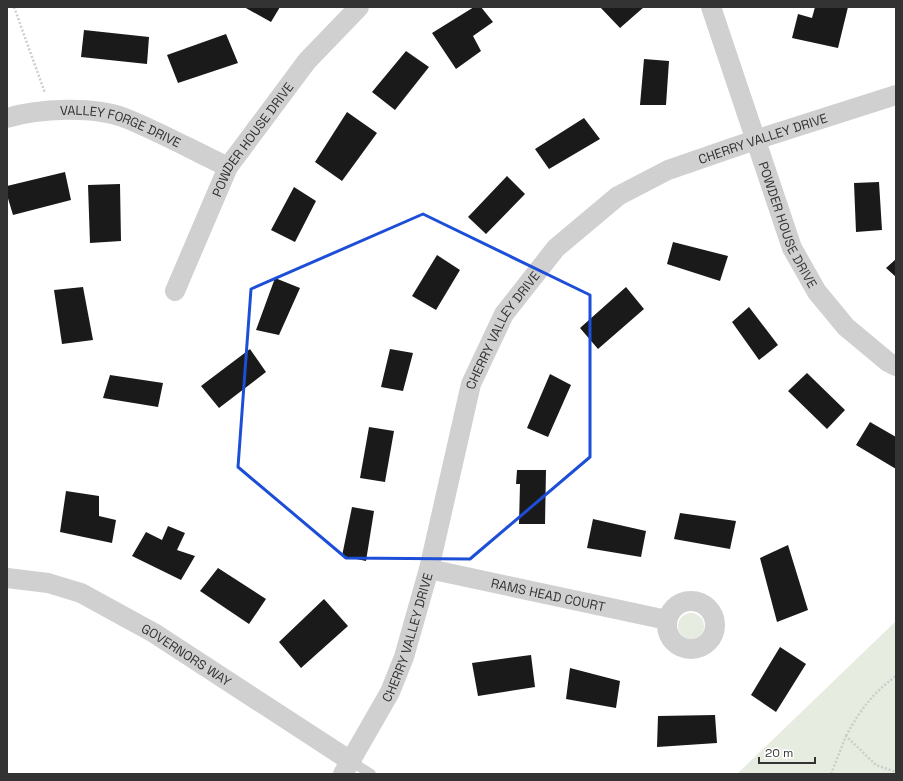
<svg xmlns="http://www.w3.org/2000/svg" width="903" height="781" font-family="'Space Grotesk',sans-serif">
<style>
.green{fill:#e6ecdf}
.building{fill:#1a1a1a}
.lines{fill:none;stroke-linecap:round;stroke-linejoin:round}
.path{stroke:#cdcdcd;stroke-width:2.5;stroke-dasharray:2 2;stroke-linecap:butt}
.lane{stroke:#d0d0d0;stroke-width:10}
.street{stroke:#d0d0d0;stroke-width:20}
.marked{fill:none;stroke:#1d4ed8;stroke-width:3;stroke-linejoin:round}
.labels{text-anchor:middle;stroke-width:4;stroke-linejoin:round;paint-order:stroke}
.street-label{font-size:13px;fill:#333;stroke:#fff}
</style>
<rect width="100%" height="100%" fill="#fff"/>
<path class="green" d="M678 626a13 13 0 1 1 26 0a13 13 0 1 1-26 0Z
M 896,621 L 896,774 L 737,774 Z"/>
<path class="building" d="M 244,7 L 280,7 L 271,22 Z
M 474,7 L 481,7 L 493,22 L 473,36 L 481,51 L 456,69 L 432,33 Z
M 600,7 L 644,7 L 620,28 Z
M 815,7 L 848,7 L 838,48 L 792,38 L 798,14 L 812,18 Z
M 84,30 L 149,37 L 147,64 L 81,57 Z
M 226,34 L 238,63 L 178,83 L 167,55 Z
M 406,51 L 429,67 L 395,110 L 372,92 Z
M 644,59 L 669,61 L 666,105 L 640,105 Z
M 347,112 L 377,133 L 342,181 L 315,162 Z
M 584,118 L 600,139 L 549,169 L 535,149 Z
M 65,172 L 71,200 L 13,215 L 7,195 L 7,186 Z
M 507,176 L 525,194 L 486,234 L 468,217 Z
M 879,182 L 882,230 L 856,232 L 854,183 Z
M 120,184 L 121,241 L 90,243 L 88,185 Z
M 294,187 L 316,201 L 295,242 L 271,230 Z
M 673,242 L 728,256 L 720,281 L 667,264 Z
M 437,255 L 460,270 L 436,310 L 412,296 Z
M 896,259 L 896,277 L 886,268 Z
M 275,278 L 300,288 L 279,335 L 256,330 Z
M 83,287 L 93,340 L 62,344 L 54,290 Z
M 626,287 L 644,309 L 598,349 L 580,328 Z
M 749,307 L 778,345 L 759,360 L 732,322 Z
M 250,349 L 266,372 L 219,408 L 201,386 Z
M 390,349 L 413,353 L 403,391 L 381,387 Z
M 807,373 L 845,410 L 827,429 L 788,391 Z
M 550,374 L 571,385 L 548,437 L 527,428 Z
M 110,375 L 163,383 L 158,407 L 103,398 Z
M 870,422 L 896,437 L 896,469 L 856,445 Z
M 369,427 L 394,431 L 385,482 L 360,478 Z
M 517,470 L 546,470 L 545,524 L 519,524 L 520,484 L 516,484 Z
M 66,491 L 99,496 L 99,516 L 116,520 L 112,543 L 60,532 Z
M 352,507 L 374,511 L 366,561 L 342,556 Z
M 680,513 L 736,521 L 730,549 L 674,539 Z
M 593,519 L 646,531 L 641,557 L 587,548 Z
M 168,526 L 185,533 L 177,550 L 195,556 L 181,580 L 132,556 L 146,532 L 162,540 Z
M 788,545 L 808,610 L 777,622 L 760,558 Z
M 218,568 L 266,599 L 249,624 L 200,591 Z
M 324,599 L 348,626 L 301,668 L 279,642 Z
M 780,647 L 806,664 L 776,712 L 751,695 Z
M 531,655 L 535,687 L 478,696 L 472,663 Z
M 570,668 L 620,681 L 616,708 L 566,699 Z
M 715,715 L 717,743 L 657,747 L 658,716 Z"/>
<g class="lines">
<path class="path" d="M 14,7 L 45,93
M 846,736 C 860,710 872,694 896,676
M 831,774 L 846,736 L 876,765 L 896,772"/>
<path class="lane" d="M 352,762 L 371,774"/>
<g class="street">
<path id="s1" d="M 711,7 L 792,248 L 817,292 L 846,327 L 888,362 L 896,366"/>
<path id="s2" d="M 7,118 C 39,108 94,106 125,118 C 160,132 194,151 228,167"/>
<path id="s3" d="M 175,291 L 228,167 L 307,61 L 359,7"/>
<path id="s4" d="M 429,569 L 667,620"/>
<path id="s5" d="M 7,578 L 48,583 L 81,593 L 154,633 L 352,762"/>
<circle cx="691" cy="625" r="24"/>
<path id="s6" d="M 343,774 L 390,692 L 404,657 L 429,569 L 471,384 L 504,314 L 556,248 L 618,196 L 668,170 L 755,140 L 896,95"/>
</g>
</g>
<path class="marked" d="M 423,214 L 590,295 L 590,457 L 470,559 L 346,558 L 238,467 L 251,289 Z"/>
<g class="labels">
<g class="street-label">
<text dy="5" stroke="none"><textPath href="#s2" startOffset="117">VALLEY FORGE DRIVE</textPath></text>
<text dy="5" stroke="none"><textPath href="#s6" startOffset="812">CHERRY VALLEY DRIVE</textPath></text>
<text dy="5" stroke="none"><textPath href="#s3" startOffset="171">POWDER HOUSE DRIVE</textPath></text>
<text dy="5" stroke="none"><textPath href="#s1" startOffset="231">POWDER HOUSE DRIVE</textPath></text>
<text dy="5" stroke="none"><textPath href="#s6" startOffset="476">CHERRY VALLEY DRIVE</textPath></text>
<text dy="5" stroke="none"><textPath href="#s4" startOffset="122">RAMS HEAD COURT</textPath></text>
<text dy="5" stroke="none"><textPath href="#s6" startOffset="152">CHERRY VALLEY DRIVE</textPath></text>
<text dy="5" stroke="none"><textPath href="#s5" startOffset="198">GOVERNORS WAY</textPath></text>
</g>
</g>
<rect width="903" height="781" fill="none" stroke="#333333" stroke-width="16"/>
<path d="M759 757v6h56v-6" fill="none" stroke="#333333" stroke-width="2"/>
<text x="765" y="757" font-size="12" fill="#333333" stroke="#ffffff" stroke-width="3" paint-order="stroke">20 m</text>
</svg>
